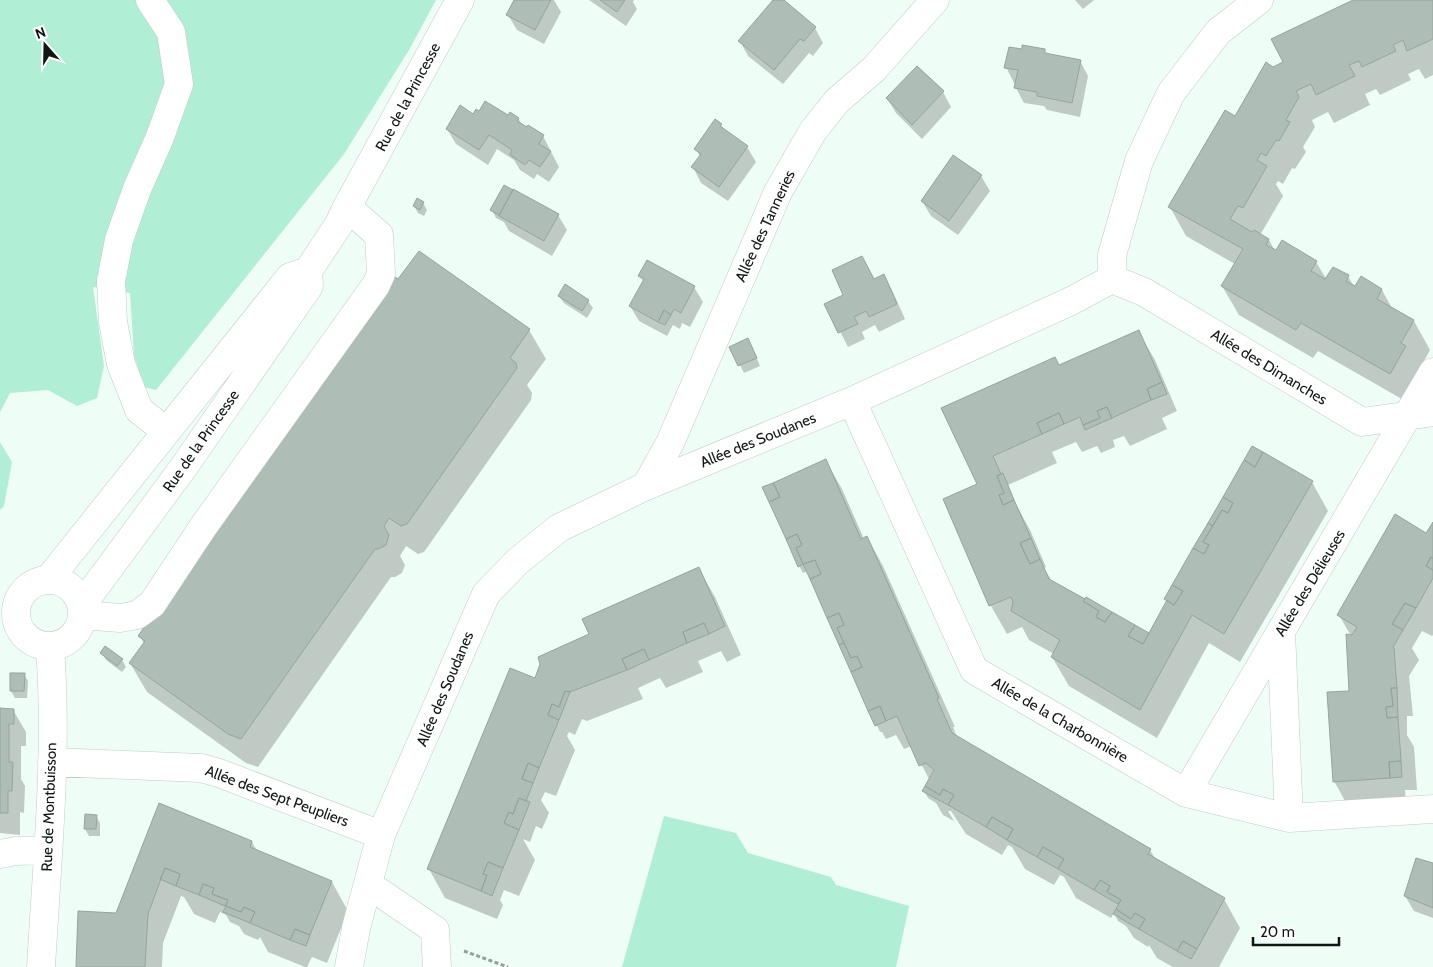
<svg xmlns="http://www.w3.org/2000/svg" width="1433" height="967" font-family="Cabin,sans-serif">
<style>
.green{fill:#b0efd5}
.shadow{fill:#0003}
.building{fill:#afbdb7;stroke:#96a49e}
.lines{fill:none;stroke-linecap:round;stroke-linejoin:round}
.minor-casing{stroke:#bfcdc7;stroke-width:29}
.path{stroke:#96a19c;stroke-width:3;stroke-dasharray:4 2.5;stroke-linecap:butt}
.minor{stroke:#fff;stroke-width:28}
.labels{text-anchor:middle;stroke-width:5;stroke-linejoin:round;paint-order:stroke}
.street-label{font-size:15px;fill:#111614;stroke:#fff}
</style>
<rect width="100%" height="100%" fill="#effdf7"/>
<path class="green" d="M 0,0 L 436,0 L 409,50 L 344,154 L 156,390 L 144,387 L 134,355 L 130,293 L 93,287 L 104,366 L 97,398 L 77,406 L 48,390 L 10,393 L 0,412 Z
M 0,442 L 12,462 L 4,506 L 0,510 Z
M 664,816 L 736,833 L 748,853 L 831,877 L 836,885 L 909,906 L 896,967 L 622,967 Z"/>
<path class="shadow" d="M 516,0 L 554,0 L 561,12 L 544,44 L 517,30 L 508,15 Z
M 589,0 L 634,0 L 633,2 L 637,9 L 626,26 Z
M 774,0 L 782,0 L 815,28 L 823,43 L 813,56 L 809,53 L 783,84 L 748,56 L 740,41 Z
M 1075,0 L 1094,0 L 1083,9 Z
M 1355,0 L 1433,0 L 1433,75 L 1425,79 L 1419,69 L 1408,74 L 1411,80 L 1380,95 L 1376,89 L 1365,94 L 1370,105 L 1334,123 L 1328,112 L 1312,120 L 1315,127 L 1303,147 L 1306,152 L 1295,169 L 1292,168 L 1283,184 L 1278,181 L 1276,184 L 1283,196 L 1260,235 L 1269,240 L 1276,253 L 1316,262 L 1327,280 L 1348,276 L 1355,289 L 1382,290 L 1393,310 L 1414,321 L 1430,350 L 1419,370 L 1407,402 L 1318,351 L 1313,358 L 1239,315 L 1222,286 L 1235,264 L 1186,236 L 1170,207 L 1273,68 L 1284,63 Z
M 1044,50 L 1047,55 L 1080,61 L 1088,76 L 1080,117 L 1047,110 L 1044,106 L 1024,103 L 1016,88 L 1017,83 L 1014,83 L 1006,67 L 1023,51 Z
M 943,92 L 951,107 L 922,139 L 896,113 L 887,98 Z
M 473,116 L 518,118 L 523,126 L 543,136 L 559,167 L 549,182 L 537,174 L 534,179 L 520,170 L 514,160 L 497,149 L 488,165 L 456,144 L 447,129 Z
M 721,125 L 724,131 L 747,147 L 756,162 L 728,201 L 701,183 L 693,167 L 700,157 L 696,149 Z
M 981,176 L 990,191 L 958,235 L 931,216 L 922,201 Z
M 504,186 L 558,215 L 567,230 L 552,256 L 509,231 L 504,222 L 496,218 L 492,210 Z
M 423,203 L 427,210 L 424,216 L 418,213 L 414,206 Z
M 862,257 L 874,280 L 884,275 L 892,290 L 905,319 L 879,332 L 875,325 L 862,332 L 865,339 L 848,347 L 826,304 L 845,295 Z
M 640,276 L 694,287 L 703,302 L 690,327 L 682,323 L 680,329 L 673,325 L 667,336 L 639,321 L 630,306 L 644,282 Z
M 399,281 L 529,330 L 546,359 L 527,385 L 532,393 L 531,400 L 424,552 L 418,554 L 406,546 L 400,556 L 405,565 L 402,573 L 395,577 L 391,577 L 258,767 L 246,763 L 147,692 L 130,663 L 144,644 L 140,636 Z
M 559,296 L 588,301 L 593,308 L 587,318 L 564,303 Z
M 1138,331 L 1155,360 L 1177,411 L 1162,418 L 1167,429 L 1130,446 L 1124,436 L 1113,440 L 1115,447 L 1101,453 L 1097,446 L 1082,452 L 1076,442 L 1052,452 L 1057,463 L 1008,485 L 1018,508 L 1030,530 L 1046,567 L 1044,568 L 1053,583 L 1149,635 L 1167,602 L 1165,599 L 1312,482 L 1328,511 L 1240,662 L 1209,643 L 1157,738 L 1069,686 L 1052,657 L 1054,654 L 1029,640 L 1022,627 L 1007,634 L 991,606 L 944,500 L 979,485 L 943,408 L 1059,367 Z
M 731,347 L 752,347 L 760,366 L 744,373 Z
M 826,461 L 842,489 L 864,539 L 867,537 L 883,566 L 955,727 L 953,727 L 957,737 L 1150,850 L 1156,860 L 1224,899 L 1240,928 L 1219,967 L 1173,967 L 1157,958 L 1149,945 L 1148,947 L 1134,938 L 1126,926 L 1118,921 L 1114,913 L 1111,918 L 1076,898 L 1064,877 L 1060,875 L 1054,885 L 1025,869 L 1012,847 L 1008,845 L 1002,855 L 966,834 L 951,811 L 948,811 L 954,821 L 943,815 L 936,803 L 928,798 L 924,791 L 930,781 L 912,746 L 904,749 L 896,735 L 886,739 L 882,732 L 880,732 L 808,571 L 803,573 L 799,566 Z
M 1433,524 L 1433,635 L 1432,636 L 1422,631 L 1412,648 L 1419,660 L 1409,676 L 1413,716 L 1407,716 L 1407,735 L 1414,747 L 1417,790 L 1405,790 L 1406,807 L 1350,810 L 1334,781 L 1350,692 L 1351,636 L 1339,615 L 1427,535 Z
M 699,569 L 715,597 L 741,655 L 727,662 L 721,651 L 698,661 L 703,672 L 666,688 L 660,678 L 638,688 L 643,699 L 587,721 L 582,719 L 575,735 L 569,732 L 567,736 L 575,750 L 556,796 L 545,792 L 541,800 L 549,813 L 542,829 L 536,826 L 530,842 L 523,839 L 535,860 L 519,896 L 504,890 L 500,900 L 503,905 L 497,919 L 445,898 L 429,869 L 536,680 L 591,635 Z
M 102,653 L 122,660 L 126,667 L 122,672 L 106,660 Z
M 24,674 L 28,681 L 27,698 L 15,698 L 11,691 Z
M 0,710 L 13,710 L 26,732 L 26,746 L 21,746 L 21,779 L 25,786 L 24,813 L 20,812 L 20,835 L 0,833 Z
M 160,804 L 252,842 L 257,851 L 332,882 L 348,911 L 327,963 L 312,957 L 307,967 L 305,967 L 268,952 L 260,937 L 258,940 L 244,934 L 239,926 L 230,922 L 226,915 L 220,912 L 215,923 L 194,914 L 184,897 L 181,896 L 163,943 L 162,967 L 77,967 L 117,914 Z
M 96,816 L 100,823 L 100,836 L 89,836 L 85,829 Z
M 1433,864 L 1433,918 L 1414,911 L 1405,896 Z"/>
<path class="building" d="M 514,0 L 551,0 L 535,30 L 506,15 Z
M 600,0 L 625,0 L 617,12 Z
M 773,0 L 784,0 L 816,27 L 804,41 L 800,39 L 774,70 L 738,41 Z
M 1353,0 L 1433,0 L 1433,39 L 1407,51 L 1403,40 L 1393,45 L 1396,51 L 1362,67 L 1359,61 L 1349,65 L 1355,76 L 1316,95 L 1311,84 L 1296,91 L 1299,97 L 1286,120 L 1290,122 L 1279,141 L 1276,140 L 1266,156 L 1261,153 L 1257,160 L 1267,166 L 1243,208 L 1238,206 L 1230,219 L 1252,232 L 1254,230 L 1269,239 L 1266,245 L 1276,250 L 1282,240 L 1317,261 L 1311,271 L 1325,279 L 1333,267 L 1349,275 L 1346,281 L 1355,286 L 1361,276 L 1382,289 L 1377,299 L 1414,320 L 1401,343 L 1406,346 L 1390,374 L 1301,323 L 1296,330 L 1221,286 L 1243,249 L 1168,207 L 1225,110 L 1235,116 L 1266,62 L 1273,67 L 1283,62 L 1271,39 Z
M 1022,45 L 1045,49 L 1045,53 L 1081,60 L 1072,103 L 1037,96 L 1037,92 L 1014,88 L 1018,70 L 1004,68 L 1009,47 L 1022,49 Z
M 917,66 L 944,91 L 912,125 L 886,98 Z
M 485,101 L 508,115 L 510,112 L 519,118 L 517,121 L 527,127 L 528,125 L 544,135 L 539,144 L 551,151 L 540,167 L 529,160 L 525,165 L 510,155 L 512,150 L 489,135 L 479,150 L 446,129 L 460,105 L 473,114 L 476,109 L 479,111 Z
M 715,119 L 722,124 L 720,126 L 748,146 L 719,187 L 691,167 L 701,154 L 694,149 Z
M 953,155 L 982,175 L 949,221 L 921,201 Z
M 504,185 L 513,190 L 499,215 L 490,210 Z
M 513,189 L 559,214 L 544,241 L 499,216 Z
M 417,198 L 424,202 L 420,210 L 413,206 Z
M 419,251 L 530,329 L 510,358 L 516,363 L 517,368 L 407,524 L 401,526 L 389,518 L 384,526 L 389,535 L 386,545 L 378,549 L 375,549 L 241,739 L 228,734 L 129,663 L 145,641 L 138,636 L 392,275 L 398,279 Z
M 862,256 L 874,279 L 884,274 L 897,304 L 869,317 L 866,311 L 854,317 L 858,324 L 838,333 L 824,304 L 843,295 L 832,270 Z
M 647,260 L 695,286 L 681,313 L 674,309 L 671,315 L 664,310 L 658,322 L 629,306 L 644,279 L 638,276 Z
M 565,284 L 589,300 L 582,311 L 558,296 Z
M 664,310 L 671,315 L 665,325 L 658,322 Z
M 1139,330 L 1162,382 L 1147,389 L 1151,400 L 1112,418 L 1107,407 L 1097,411 L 1100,418 L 1083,425 L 1080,417 L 1064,424 L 1059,413 L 1037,423 L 1042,434 L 993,456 L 1001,474 L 997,476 L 1004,493 L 999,495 L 1003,505 L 1014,500 L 1031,538 L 1020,543 L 1030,564 L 1040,559 L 1049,579 L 1085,599 L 1083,601 L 1099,611 L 1096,617 L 1105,622 L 1112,612 L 1135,625 L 1128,636 L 1143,644 L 1167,600 L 1174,605 L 1183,591 L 1172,585 L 1193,548 L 1204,554 L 1209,545 L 1203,542 L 1222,510 L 1228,513 L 1233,503 L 1223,497 L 1244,460 L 1255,467 L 1263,452 L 1313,481 L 1224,634 L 1192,615 L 1140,710 L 1051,657 L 1060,640 L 1011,611 L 1013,602 L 1011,597 L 989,606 L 943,499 L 977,484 L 941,408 L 1055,357 L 1059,365 Z
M 748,338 L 757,358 L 738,366 L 729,347 Z
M 1162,382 L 1167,394 L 1151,400 L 1147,389 Z
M 1107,407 L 1112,418 L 1085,430 L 1083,425 L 1100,418 L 1097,411 Z
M 1059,413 L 1064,424 L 1042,434 L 1037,423 Z
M 1252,446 L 1263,452 L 1255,467 L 1244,460 Z
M 826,459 L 861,539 L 867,536 L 939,698 L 937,699 L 952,733 L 1151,849 L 1148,854 L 1225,898 L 1197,949 L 1183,941 L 1177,951 L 1139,929 L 1145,919 L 1135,913 L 1131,919 L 1116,909 L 1121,900 L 1107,892 L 1110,886 L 1100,880 L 1094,890 L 1058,869 L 1064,859 L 1043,847 L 1037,857 L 1007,840 L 1013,829 L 992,817 L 986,827 L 948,805 L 954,795 L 943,789 L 940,795 L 925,786 L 934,770 L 926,763 L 919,766 L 897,716 L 886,721 L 880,706 L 868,711 L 851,672 L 862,667 L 857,656 L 851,658 L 837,628 L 844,625 L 839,613 L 827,618 L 810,579 L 821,574 L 815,560 L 803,564 L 796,548 L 802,545 L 797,534 L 786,539 L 769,502 L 780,497 L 773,483 Z
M 1003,473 L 1014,500 L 1003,505 L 999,495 L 1004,493 L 997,476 Z
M 773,483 L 780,497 L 769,502 L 762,487 Z
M 1223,497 L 1233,503 L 1228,513 L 1222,510 L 1213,526 L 1208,523 Z
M 1395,514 L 1426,533 L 1433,522 L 1433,558 L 1431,557 L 1426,566 L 1433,570 L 1433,578 L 1416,608 L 1405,603 L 1392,624 L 1403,630 L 1393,647 L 1394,648 L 1397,688 L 1391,688 L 1393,706 L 1386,707 L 1387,718 L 1398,717 L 1401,761 L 1389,762 L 1390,778 L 1333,782 L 1327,692 L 1349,691 L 1346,634 L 1352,635 L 1357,627 L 1337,615 Z
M 1208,523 L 1213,526 L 1203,542 L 1209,545 L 1204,554 L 1193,548 Z
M 797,534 L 802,545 L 796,548 L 803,564 L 798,567 L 786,539 Z
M 1031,538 L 1040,559 L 1030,564 L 1020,543 Z
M 1431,557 L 1433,558 L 1433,570 L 1426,566 Z
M 815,560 L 821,574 L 810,579 L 803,564 Z
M 699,567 L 725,626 L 709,634 L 704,623 L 683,632 L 687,643 L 649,660 L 644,649 L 622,659 L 627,670 L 570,692 L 565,691 L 559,707 L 552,704 L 548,715 L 559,720 L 539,768 L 528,763 L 522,779 L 533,783 L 526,801 L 519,798 L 513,814 L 509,812 L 504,823 L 519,830 L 503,868 L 488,862 L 483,874 L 487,875 L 481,891 L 427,869 L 510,668 L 535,678 L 540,664 L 538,657 L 589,634 L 582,619 Z
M 1172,585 L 1183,591 L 1174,605 L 1164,599 Z
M 1086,597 L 1112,612 L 1105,622 L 1096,617 L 1099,611 L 1083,601 Z
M 1405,603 L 1416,608 L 1403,630 L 1392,624 Z
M 839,613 L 844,625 L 837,628 L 844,643 L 839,645 L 827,618 Z
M 704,623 L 709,634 L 687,643 L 683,632 Z
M 1135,625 L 1149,633 L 1143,644 L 1128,636 Z
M 844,643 L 851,658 L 857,656 L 862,667 L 851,672 L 839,645 Z
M 105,646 L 123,659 L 117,666 L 100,653 Z
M 644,649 L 649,660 L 627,670 L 622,659 Z
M 10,673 L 25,673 L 24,691 L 10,691 Z
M 1391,688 L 1397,688 L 1398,717 L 1387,718 L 1386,707 L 1393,706 Z
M 565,691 L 570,692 L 559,720 L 548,715 L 552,704 L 559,707 Z
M 880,706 L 886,721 L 875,726 L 868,711 Z
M 0,708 L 14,709 L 14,724 L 9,724 L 9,762 L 13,762 L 12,791 L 8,791 L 8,813 L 0,813 Z
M 1401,761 L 1402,777 L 1390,778 L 1389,762 Z
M 528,763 L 539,768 L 533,783 L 522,779 Z
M 925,786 L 940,795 L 943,789 L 954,795 L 948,805 L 922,791 Z
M 519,798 L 530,802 L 519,830 L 504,823 L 509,812 L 513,814 Z
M 159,803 L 252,841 L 250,847 L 332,881 L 310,935 L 295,929 L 290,940 L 250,923 L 255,912 L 244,907 L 241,912 L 226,906 L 228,900 L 212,894 L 214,888 L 203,884 L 199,895 L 176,886 L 180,874 L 165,868 L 148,914 L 145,967 L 76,967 L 78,911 L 116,913 Z
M 85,814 L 97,815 L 96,829 L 84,829 Z
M 992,817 L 1013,829 L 1007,840 L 986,827 Z
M 1043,847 L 1064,859 L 1058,869 L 1037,857 Z
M 1416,858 L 1433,863 L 1433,908 L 1404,896 Z
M 488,862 L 503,868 L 492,896 L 481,891 L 487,875 L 483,874 Z
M 165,868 L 180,874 L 176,886 L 160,879 Z
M 1100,880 L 1110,886 L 1107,892 L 1121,900 L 1118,904 L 1094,890 Z
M 203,884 L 214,888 L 212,894 L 228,900 L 225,906 L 199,895 Z
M 226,906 L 241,912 L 244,907 L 255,912 L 250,923 L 223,912 Z
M 1116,909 L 1131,919 L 1135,913 L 1145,919 L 1139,929 L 1113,914 Z
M 295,929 L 310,935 L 306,946 L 290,940 Z
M 1183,941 L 1197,949 L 1191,959 L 1177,951 Z"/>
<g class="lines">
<g class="minor-casing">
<path id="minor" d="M 150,0 L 171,32 L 179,84 L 160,137 L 137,189 L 119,240 L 111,281 L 113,322 L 121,364 L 139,410 L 166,431
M 1112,279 L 1144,292 L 1362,422 L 1433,412
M 852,401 L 974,670 L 1186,793 L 1289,818 L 1433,809
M 646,486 L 670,443 L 778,192 L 813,131 L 837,101 L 874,69 L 935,0
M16 613a33 33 0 1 1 66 0a33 33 0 1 1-66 0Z
M 48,580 L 290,277 L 308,271
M 82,605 L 183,468 L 309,286 L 308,271 L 339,224 L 347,207 L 460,0
M 82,615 L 120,618 L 137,615 L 152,604 L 203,527 L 376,285 L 381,274 L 379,235 L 347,207
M 1281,631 L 1289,818
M 52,762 L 201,768 L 219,773 L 381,835
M 1186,793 L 1433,372
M 0,854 L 16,851 L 48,850
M 369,885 L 435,930 L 437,967
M 41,967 C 47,862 58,751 50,647
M 349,967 L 356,928 L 381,835 L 486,594 L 518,561 L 559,528 L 646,486 L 852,401 L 1071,301 L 1112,279 L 1112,255 L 1139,161 L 1171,93 L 1218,32 L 1259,0"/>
</g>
<path class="path" d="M 464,951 L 508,967"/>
<use href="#minor" class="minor"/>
</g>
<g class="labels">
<g class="street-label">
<text transform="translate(408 97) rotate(-62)" y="5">Rue de la Princesse</text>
<text transform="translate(765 226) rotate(-65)" y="5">Allée des Tanneries</text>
<text transform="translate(1269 367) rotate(31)" y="5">Allée des Dimanches</text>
<text transform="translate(758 440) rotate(-22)" y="5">Allée des Soudanes</text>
<text transform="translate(201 441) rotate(-55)" y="5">Rue de la Princesse</text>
<text transform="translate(1310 583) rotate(-59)" y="5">Allée des Délieuses</text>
<text transform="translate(445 689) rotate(-67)" y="5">Allée des Soudanes</text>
<text transform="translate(1060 720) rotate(30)" y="5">Allée de la Charbonnière</text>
<text transform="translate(277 796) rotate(20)" y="5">Allée des Sept Peupliers</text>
<text transform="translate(49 807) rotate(-88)" y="5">Rue de Montbuisson</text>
</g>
</g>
<g transform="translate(45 45) rotate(340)" stroke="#ffffff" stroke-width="4" paint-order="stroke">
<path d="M0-4L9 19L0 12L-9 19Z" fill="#111614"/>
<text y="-8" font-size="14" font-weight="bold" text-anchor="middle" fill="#111614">N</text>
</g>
<path d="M1253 937v8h86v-8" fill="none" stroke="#111614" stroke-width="2.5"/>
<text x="1260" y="937" font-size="15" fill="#111614" stroke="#ffffff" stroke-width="4" paint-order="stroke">20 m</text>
</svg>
